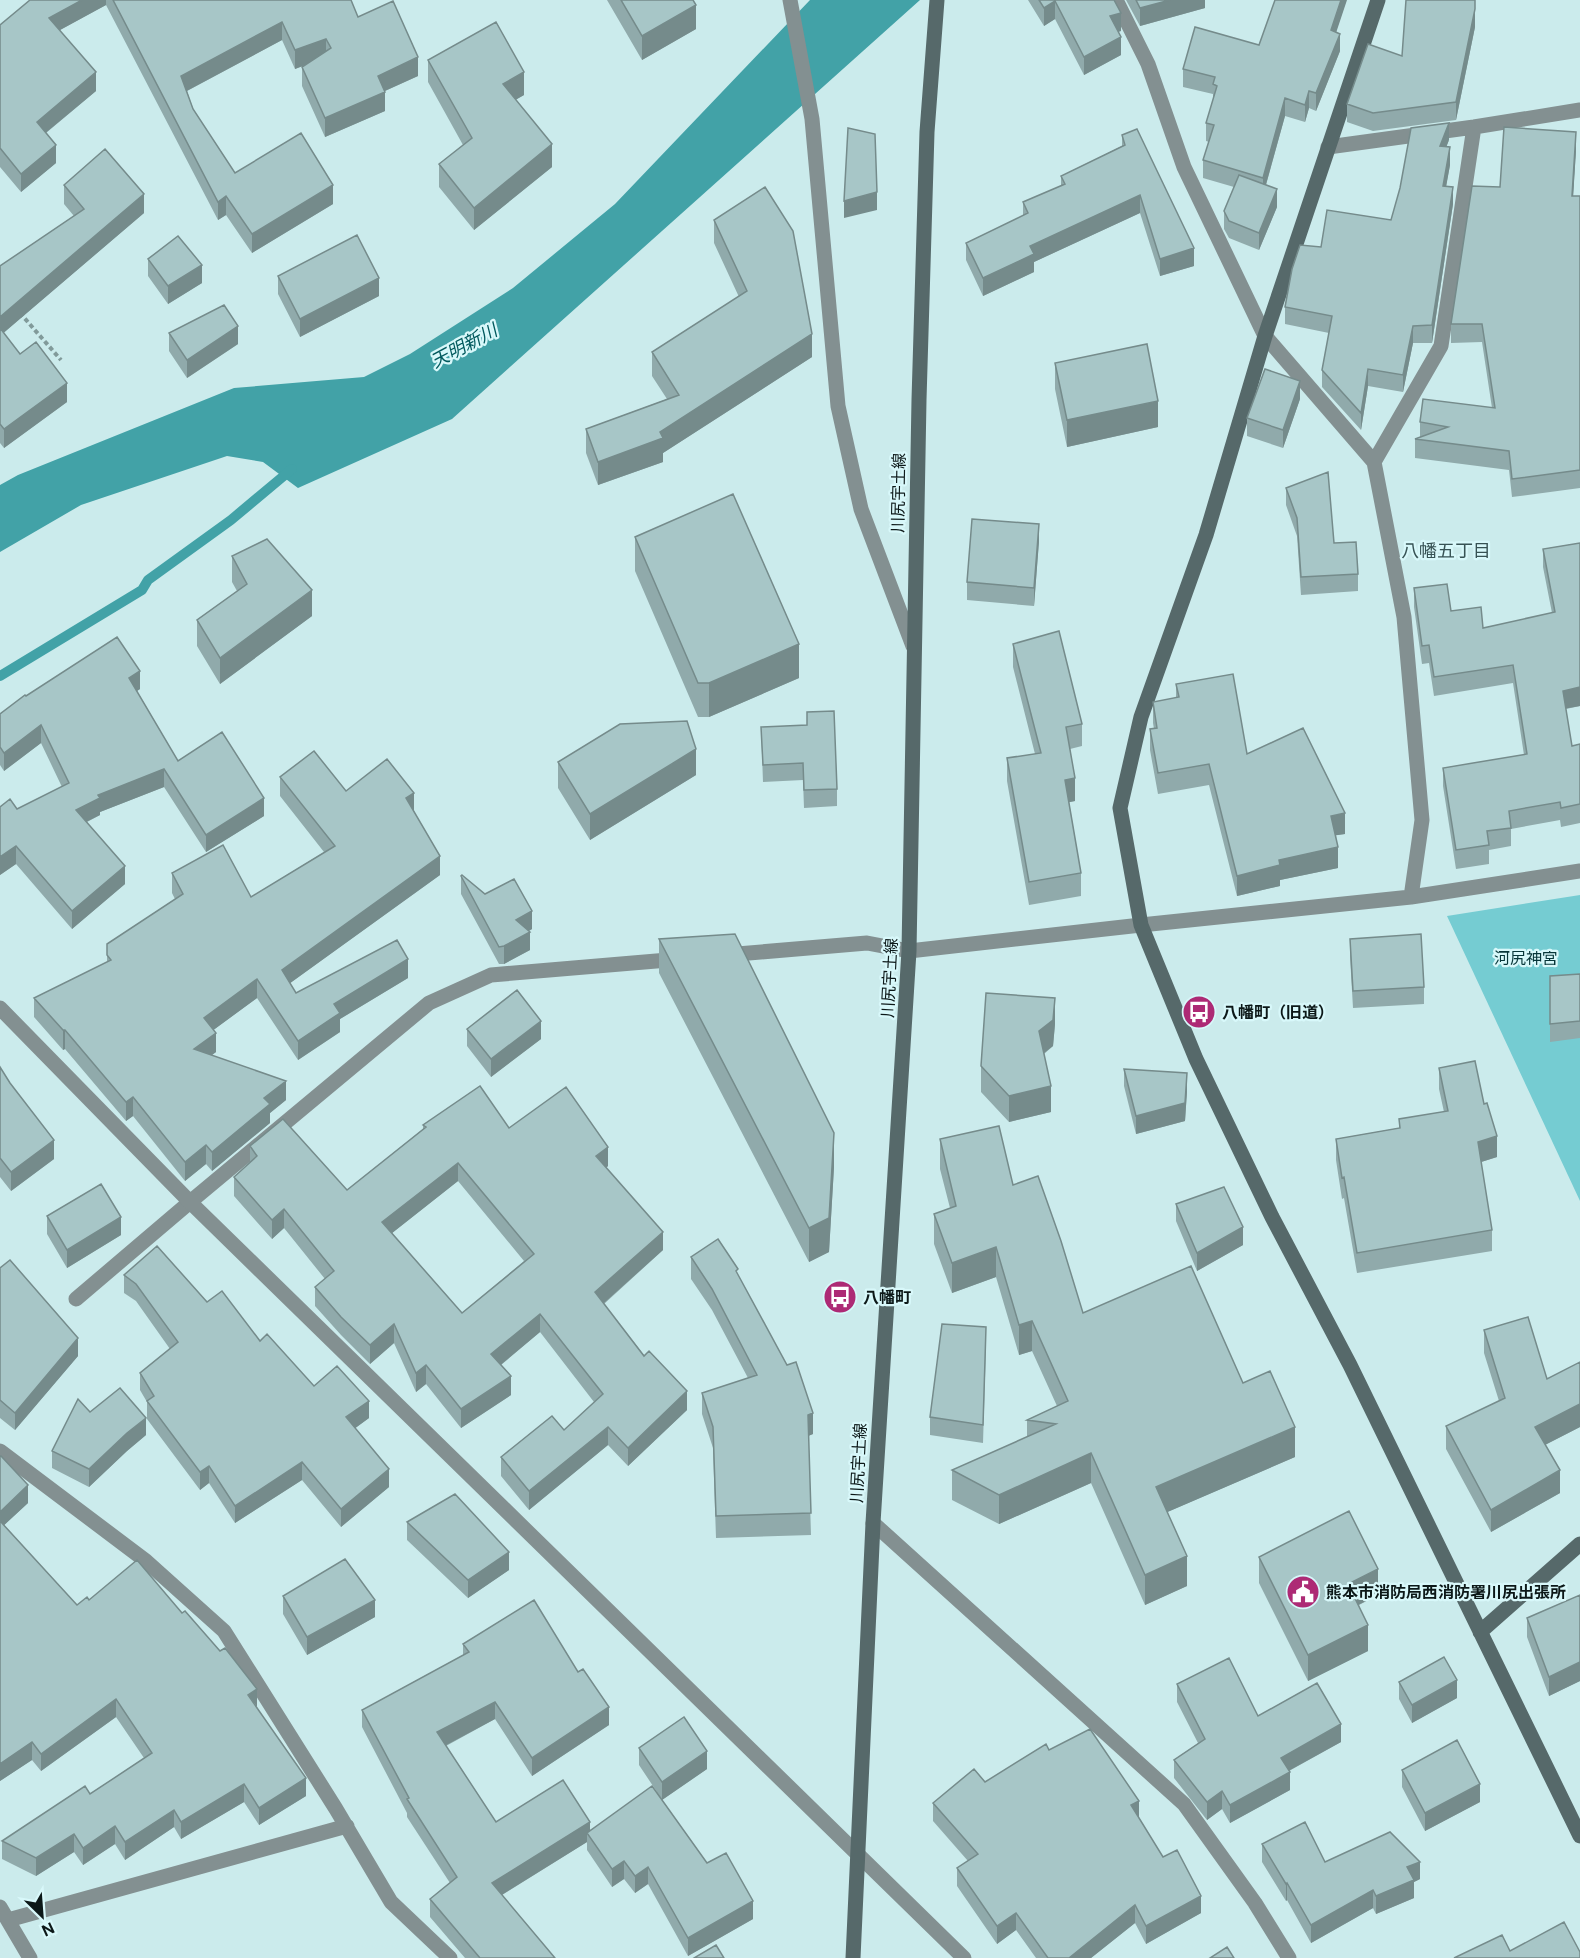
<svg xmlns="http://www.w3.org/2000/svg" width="1580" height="1958" font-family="'DM Sans','Noto Sans JP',sans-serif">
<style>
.green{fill:#75ccd2}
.water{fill:#42a2a7}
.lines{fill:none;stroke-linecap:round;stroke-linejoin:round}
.stream{stroke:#42a2a7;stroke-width:10}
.path{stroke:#819a9a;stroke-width:4;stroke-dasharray:4.5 3;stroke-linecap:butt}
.lane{stroke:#839091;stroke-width:15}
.street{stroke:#839091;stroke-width:15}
.secondary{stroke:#56696a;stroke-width:15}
.wall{fill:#90aaab;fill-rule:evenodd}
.shaded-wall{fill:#758b8b}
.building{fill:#a7c6c7;stroke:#758b8b;stroke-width:1.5;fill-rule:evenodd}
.labels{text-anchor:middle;stroke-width:4.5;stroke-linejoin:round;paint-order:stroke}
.street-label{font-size:16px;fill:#0c1818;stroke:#d8f8fa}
.park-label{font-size:16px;fill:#073639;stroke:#d8f8fa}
.poi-label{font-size:16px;font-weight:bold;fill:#0c1818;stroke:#d8f8fa;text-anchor:start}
.water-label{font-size:18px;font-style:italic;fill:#01595d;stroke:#d8f8fa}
.neighbourhood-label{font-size:18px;fill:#375254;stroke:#d8f8fa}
</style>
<rect width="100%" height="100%" fill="#cbebec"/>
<path class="green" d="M 1580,895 L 1580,1201 L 1447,916 Z"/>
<path class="water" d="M 810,0 L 920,0 L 452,419 L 298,488 L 263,462 L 227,456 L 81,505 L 0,552 L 0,485 L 18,475 L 234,388 L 364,377 L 410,354 L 513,288 L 615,204 Z"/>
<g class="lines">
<path class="stream" d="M 0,676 L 142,590 L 148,580 L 231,520 L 292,469"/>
<path class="path" d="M 20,313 L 61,360"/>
<path class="lane" d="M 76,1299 L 190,1202"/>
<path class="street" d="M 790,0 L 812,119 L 838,406 L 861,509 L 913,646
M 1116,0 L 1148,64 L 1184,167 L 1265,336 L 1374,462 L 1404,617 L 1422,820 L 1411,897
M 1328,147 L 1474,127 L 1580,110
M 1374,462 L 1441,346 L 1474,127
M 725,955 L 867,943 L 909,951 L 1141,925 L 1411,897 L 1580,871
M 0,1008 L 190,1202 L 964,1958
M 190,1202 L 429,1003 L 491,975 L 680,959
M 0,1451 L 146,1561 L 224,1631 L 336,1809 L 391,1902 L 450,1958
M 873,1523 L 1184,1804 L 1255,1903 L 1289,1958
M 0,1907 L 30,1958
M 8,1920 L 347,1826"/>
<path class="secondary" d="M 1378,0 L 1265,336 L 1206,535 L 1141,717 L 1120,808 L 1141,925 L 1196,1059 L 1272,1217 L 1350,1365 L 1580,1836
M 1480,1632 L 1580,1544
M 853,1958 L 873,1523 L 909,951 L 919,400 L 927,132 L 937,0"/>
</g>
<path class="wall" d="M 30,0 L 351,0 L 358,17 L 418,76 L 385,91 L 385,111 L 325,137 L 302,86 L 302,67 L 305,65 L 295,69 L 282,40 L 187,91 L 193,109 L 235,173 L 333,204 L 252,253 L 226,215 L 218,220 L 106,5 L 60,30 L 96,91 L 46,133 L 56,163 L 21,192 L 0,167 L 0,25 Z
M 607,0 L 693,0 L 696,29 L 642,60 Z
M 1028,0 L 1114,0 L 1121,31 L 1118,32 L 1121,55 L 1084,75 L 1055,19 L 1044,26 Z
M 1126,0 L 1205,0 L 1205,8 L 1140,26 Z
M 1475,27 L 1456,120 L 1373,131 L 1347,122 L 1347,104 L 1402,56 Z
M 1336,32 L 1340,51 L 1316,111 L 1309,108 L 1305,122 L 1285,116 L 1266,185 L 1277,207 L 1259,250 L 1229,238 L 1224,229 L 1224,211 L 1234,187 L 1203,178 L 1203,160 L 1209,142 L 1206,141 L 1206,123 L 1213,101 L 1213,94 L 1183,87 L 1183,69 L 1259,45 Z
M 428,60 L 524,95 L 515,100 L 552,167 L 474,230 L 439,187 L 439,164 L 463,145 L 428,82 Z
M 1122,135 L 1194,266 L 1160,276 L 1140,213 L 1034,262 L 1034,272 L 983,296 L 966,260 L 966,243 L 1023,216 L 1023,202 L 1061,186 L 1061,176 L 1122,146 Z
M 1449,140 L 1446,147 L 1450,165 L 1446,186 L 1453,204 L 1432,343 L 1413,343 L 1403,392 L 1368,386 L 1361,430 L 1322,387 L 1322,370 L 1329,333 L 1285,324 L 1285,307 L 1321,247 L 1391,220 Z
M 1576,150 L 1573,196 L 1580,196 L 1580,488 L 1512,497 L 1509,470 L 1415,458 L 1415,439 L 1420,437 L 1420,422 L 1492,408 L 1482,342 L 1451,343 L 1451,324 L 1500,187 Z
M 64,185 L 144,213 L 3,333 L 20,354 L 67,402 L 4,448 L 0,443 L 0,266 L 74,216 L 64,204 Z
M 714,220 L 812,357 L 663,453 L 663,462 L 598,485 L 586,453 L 586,429 L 667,399 L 652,376 L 652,352 L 739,297 L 714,243 Z
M 148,259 L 202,283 L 168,304 L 148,276 Z
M 278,276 L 379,296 L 300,337 L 278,294 Z
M 169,333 L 238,344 L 187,378 L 169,351 Z
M 1055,363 L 1158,427 L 1067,447 L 1055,389 Z
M 1300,399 L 1283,448 L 1247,436 L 1247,418 Z
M 1286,488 L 1334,543 L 1358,574 L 1358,591 L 1301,595 L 1297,536 L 1286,505 Z
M 635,537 L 799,678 L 709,717 L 698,717 L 635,571 Z
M 1039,541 L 1034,606 L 967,600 L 967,582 Z
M 1580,543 L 1580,706 L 1566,709 L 1572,746 L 1580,744 L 1580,823 L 1561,827 L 1560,820 L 1511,829 L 1511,846 L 1489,850 L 1489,864 L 1456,869 L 1443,786 L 1443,768 L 1524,755 L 1513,683 L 1434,696 L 1429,663 L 1422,664 L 1414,607 L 1414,588 L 1451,611 L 1483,628 L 1552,613 L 1543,567 L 1543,549 Z
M 232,556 L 312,616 L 220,684 L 197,646 L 197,620 L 237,591 L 232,582 Z
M 1013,644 L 1082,724 L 1082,746 L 1070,749 L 1075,801 L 1069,802 L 1081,873 L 1081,896 L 1029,905 L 1007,781 L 1007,758 L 1035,754 L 1013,667 Z
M 1176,684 L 1247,754 L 1345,834 L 1336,835 L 1338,868 L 1280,880 L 1280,886 L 1237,896 L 1209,785 L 1158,794 L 1150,750 L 1150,729 L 1154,729 L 1153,723 L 1153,702 L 1176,698 Z
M 140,689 L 137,691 L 178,761 L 264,816 L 206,852 L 164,787 L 100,812 L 100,815 L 87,822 L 125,884 L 72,929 L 16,864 L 0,875 L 17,809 L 62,787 L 41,743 L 4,771 L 0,765 L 0,714 L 26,696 Z
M 807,712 L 837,789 L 837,806 L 804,808 L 803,780 L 763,782 L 761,727 L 807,725 Z
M 558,762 L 696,775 L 590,840 L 558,788 Z
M 280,777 L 346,791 L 414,811 L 440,875 L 290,983 L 296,993 L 408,978 L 340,1019 L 340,1032 L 298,1060 L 257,998 L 213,1030 L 216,1052 L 212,1055 L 286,1100 L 270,1113 L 270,1123 L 212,1171 L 206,1164 L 185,1181 L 133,1116 L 126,1121 L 65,1049 L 63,1050 L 34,1017 L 34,998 L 107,962 L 107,944 L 175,899 L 172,893 L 172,873 L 251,897 L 324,852 L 280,796 Z
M 461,876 L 532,929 L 529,931 L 530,950 L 504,964 L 499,964 L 461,894 Z
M 659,939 L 834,1167 L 829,1252 L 809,1262 L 659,973 Z
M 1350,939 L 1424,987 L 1424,1004 L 1353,1008 L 1350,956 Z
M 1580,974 L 1580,1038 L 1550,1042 L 1550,976 Z
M 1055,1024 L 1053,1046 L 1044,1054 L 1051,1112 L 1009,1122 L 981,1092 L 981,1066 Z
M 467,1029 L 541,1039 L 491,1077 L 467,1046 Z
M 0,1067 L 54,1159 L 11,1191 L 0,1177 Z
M 1439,1068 L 1484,1104 L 1497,1157 L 1481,1162 L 1492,1230 L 1492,1251 L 1357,1273 L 1344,1198 L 1342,1199 L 1336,1160 L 1336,1139 L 1399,1128 L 1399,1119 L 1444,1112 L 1439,1089 Z
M 1124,1069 L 1187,1091 L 1185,1121 L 1136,1134 L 1124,1086 Z
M 423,1125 L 509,1128 L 608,1166 L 606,1168 L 663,1250 L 604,1304 L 687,1410 L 628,1466 L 608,1445 L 529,1510 L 501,1476 L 501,1457 L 564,1430 L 594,1402 L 540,1332 L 501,1365 L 511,1395 L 461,1428 L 426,1384 L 416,1392 L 394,1343 L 370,1364 L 341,1335 L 315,1306 L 315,1287 L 325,1279 L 284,1228 L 272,1239 L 234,1196 L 234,1177 L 250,1163 L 250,1146 L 347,1190 L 423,1129 ZM 458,1181 L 524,1261 L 462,1313 L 392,1233 Z
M 940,1139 L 1013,1185 L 1083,1313 L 1243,1383 L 1295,1457 L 1167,1512 L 1187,1586 L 1145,1605 L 1091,1483 L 999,1524 L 952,1500 L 952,1470 L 1027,1437 L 1027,1420 L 1057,1406 L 1032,1351 L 1019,1355 L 996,1277 L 952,1293 L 934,1244 L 934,1214 L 950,1208 L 940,1169 Z
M 1176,1204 L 1243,1245 L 1197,1271 L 1176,1221 Z
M 47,1216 L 121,1235 L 67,1268 L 47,1234 Z
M 691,1257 L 738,1275 L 813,1434 L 808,1436 L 811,1535 L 716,1538 L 713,1448 L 702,1414 L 702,1393 L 748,1378 L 712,1310 L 691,1279 Z
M 0,1268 L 78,1356 L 15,1430 L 0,1418 Z
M 124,1275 L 207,1302 L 260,1341 L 314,1386 L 369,1418 L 355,1428 L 389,1487 L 341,1527 L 302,1480 L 235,1523 L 209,1483 L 200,1490 L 147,1419 L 147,1402 L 140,1390 L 140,1373 L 170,1349 L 136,1301 L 124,1293 Z
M 1484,1330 L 1547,1379 L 1580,1427 L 1545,1445 L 1560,1493 L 1491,1532 L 1446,1449 L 1446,1426 L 1499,1401 L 1484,1353 Z
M 986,1345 L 983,1443 L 930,1435 L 930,1417 Z
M 90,1412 L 146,1435 L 127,1451 L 89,1487 L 52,1468 L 52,1451 Z
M 0,1456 L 28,1503 L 4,1525 L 77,1605 L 89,1600 L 256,1707 L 306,1796 L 259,1825 L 244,1802 L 181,1839 L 174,1827 L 125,1860 L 115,1844 L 83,1865 L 74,1852 L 36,1876 L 2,1859 L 2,1841 L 90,1794 L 144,1758 L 116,1717 L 41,1771 L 32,1760 L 0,1781 Z
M 407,1522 L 509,1570 L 468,1598 L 407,1540 Z
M 1259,1557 L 1378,1595 L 1359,1605 L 1368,1651 L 1308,1681 L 1259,1583 Z
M 1580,1595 L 1580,1681 L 1549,1696 L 1527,1637 L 1527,1618 Z
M 283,1596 L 375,1617 L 307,1655 L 283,1614 Z
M 463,1644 L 609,1725 L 532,1776 L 495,1719 L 446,1746 L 496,1822 L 590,1830 L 657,1792 L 639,1765 L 639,1748 L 707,1769 L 662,1800 L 707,1863 L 753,1919 L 688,1956 L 648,1884 L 635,1893 L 624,1879 L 612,1887 L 587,1850 L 587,1842 L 502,1895 L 555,1958 L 465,1958 L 430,1917 L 430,1899 L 450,1883 L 407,1817 L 407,1813 L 362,1727 L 362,1710 L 463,1655 Z
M 1399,1682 L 1457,1698 L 1412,1723 L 1399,1699 Z
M 1177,1684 L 1258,1716 L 1341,1742 L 1289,1771 L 1290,1790 L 1230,1823 L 1222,1809 L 1207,1820 L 1174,1778 L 1174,1760 L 1198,1743 L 1177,1702 Z
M 1049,1750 L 1139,1818 L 1163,1857 L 1201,1913 L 1146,1944 L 1135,1923 L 1091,1958 L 1036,1958 L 1016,1930 L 997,1944 L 957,1886 L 957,1868 L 968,1861 L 933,1821 L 933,1803 L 985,1782 Z
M 1402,1770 L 1480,1802 L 1425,1831 L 1402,1787 Z
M 1262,1844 L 1325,1862 L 1420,1879 L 1414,1882 L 1414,1898 L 1376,1914 L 1373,1908 L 1311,1943 L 1287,1900 L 1286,1901 L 1262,1862 Z"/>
<path class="shaded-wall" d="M 82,0 L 106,0 L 106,5 L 49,36 L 49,18 Z
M 1170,0 L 1205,0 L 1205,8 L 1140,26 L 1140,8 Z
M 1341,0 L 1347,0 L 1331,48 L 1331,30 Z
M 1055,1 L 1055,19 L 1044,26 L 1044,8 Z
M 696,5 L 696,29 L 642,60 L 642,36 Z
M 1475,9 L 1475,27 L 1456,120 L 1456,102 Z
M 1121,13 L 1121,31 L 1110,34 L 1110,16 Z
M 282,22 L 282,40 L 181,94 L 181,76 Z
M 1340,34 L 1340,51 L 1316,111 L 1316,93 Z
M 1121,37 L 1121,55 L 1084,75 L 1084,57 Z
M 326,39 L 326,57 L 295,69 L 295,50 Z
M 418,57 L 418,76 L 378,94 L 378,76 Z
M 96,72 L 96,91 L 37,140 L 37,122 Z
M 524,72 L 524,95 L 503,107 L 503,84 Z
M 1309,91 L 1309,108 L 1305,122 L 1305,105 Z
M 385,92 L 385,111 L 325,137 L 325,118 Z
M 1285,98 L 1285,116 L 1263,195 L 1263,178 Z
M 1449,123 L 1449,140 L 1440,163 L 1440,146 Z
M 1576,132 L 1576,150 L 1572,215 L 1572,196 Z
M 552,144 L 552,167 L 474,230 L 474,208 Z
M 56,145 L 56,163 L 21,192 L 21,174 Z
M 1450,147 L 1450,165 L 1443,204 L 1443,186 Z
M 333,185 L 333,204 L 252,253 L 252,234 Z
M 1453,187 L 1453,204 L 1432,343 L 1432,325 Z
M 1277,189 L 1277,207 L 1259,250 L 1259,233 Z
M 877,192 L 877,210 L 844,218 L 844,201 Z
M 144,194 L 144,213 L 0,336 L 0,317 Z
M 1140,195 L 1140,213 L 1034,262 L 1034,272 L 983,296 L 983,278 L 1030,246 Z
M 226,196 L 226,215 L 218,220 L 218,202 Z
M 1194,248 L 1194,266 L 1160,276 L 1160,259 Z
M 202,265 L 202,283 L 168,304 L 168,286 Z
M 379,278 L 379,296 L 300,337 L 300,319 Z
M 238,326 L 238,344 L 187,378 L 187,360 Z
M 1413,326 L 1413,343 L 1403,392 L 1403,375 Z
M 812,334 L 812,357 L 663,453 L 663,462 L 598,485 L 598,462 L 660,432 Z
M 1368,369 L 1368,386 L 1361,430 L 1361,413 Z
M 1300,381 L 1300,399 L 1283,448 L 1283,430 Z
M 67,383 L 67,402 L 4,448 L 4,429 Z
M 1158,401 L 1158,427 L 1067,447 L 1067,420 Z
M 1039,524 L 1039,541 L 1034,606 L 1034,588 Z
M 312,590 L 312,616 L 220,684 L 220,658 Z
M 799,644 L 799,678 L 709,717 L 709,683 Z
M 140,671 L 140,689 L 129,696 L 129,678 Z
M 1580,687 L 1580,706 L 1563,709 L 1563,691 Z
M 41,725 L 41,743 L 4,771 L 4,753 Z
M 696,749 L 696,775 L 590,840 L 590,814 Z
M 164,769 L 164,787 L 100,812 L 100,815 L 76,827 L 76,810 L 98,795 Z
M 1075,778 L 1075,801 L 1065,803 L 1065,780 Z
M 414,793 L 414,812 L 406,798 Z
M 264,798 L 264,816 L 206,852 L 206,835 Z
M 1345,813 L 1345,834 L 1331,836 L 1331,816 Z
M 16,846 L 16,864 L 0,875 L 0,857 Z
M 1338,847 L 1338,868 L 1280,880 L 1280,886 L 1237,896 L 1237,876 L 1279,860 Z
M 440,856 L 440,875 L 282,989 L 282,970 Z
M 125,866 L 125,884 L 72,929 L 72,911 Z
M 532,911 L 532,929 L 516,938 L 516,920 Z
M 530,932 L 530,950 L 504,964 L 504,946 Z
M 408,959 L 408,978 L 340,1019 L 340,1032 L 298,1060 L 298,1041 L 334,1004 Z
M 257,979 L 257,998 L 204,1037 L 204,1018 Z
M 1055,998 L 1055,1024 L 1053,1046 L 1039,1057 L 1039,1031 Z
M 541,1021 L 541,1039 L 491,1077 L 491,1059 Z
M 63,1030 L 65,1030 L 65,1049 L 63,1050 Z
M 216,1033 L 216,1052 L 194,1068 L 194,1049 Z
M 1187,1073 L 1187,1091 L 1185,1121 L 1136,1134 L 1136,1116 Z
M 286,1081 L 286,1100 L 270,1113 L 270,1123 L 212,1171 L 212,1152 L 264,1098 Z
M 1051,1086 L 1051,1112 L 1009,1122 L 1009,1096 Z
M 133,1097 L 133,1116 L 126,1121 L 126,1102 Z
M 834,1133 L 834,1167 L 829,1252 L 809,1262 L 809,1228 Z
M 1497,1136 L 1497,1157 L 1478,1163 L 1478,1142 Z
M 54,1140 L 54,1159 L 11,1191 L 11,1172 Z
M 206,1145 L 206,1164 L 185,1181 L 185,1162 Z
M 608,1147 L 608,1166 L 596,1175 L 596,1156 Z
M 458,1163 L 458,1181 L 382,1241 L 382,1222 Z
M 284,1209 L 284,1228 L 272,1239 L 272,1220 Z
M 121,1217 L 121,1235 L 67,1268 L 67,1250 Z
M 1243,1227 L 1243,1245 L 1197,1271 L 1197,1253 Z
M 663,1232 L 663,1250 L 595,1311 L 595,1292 Z
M 996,1247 L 996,1277 L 952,1293 L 952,1263 Z
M 540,1314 L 540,1332 L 491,1373 L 491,1354 Z
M 1032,1321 L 1032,1351 L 1019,1355 L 1019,1325 Z
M 394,1324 L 394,1343 L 370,1364 L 370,1345 Z
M 78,1338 L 78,1356 L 15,1430 L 15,1413 Z
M 426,1365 L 426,1384 L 416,1392 L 416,1373 Z
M 511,1376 L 511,1395 L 461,1428 L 461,1409 Z
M 687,1391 L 687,1410 L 628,1466 L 628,1448 Z
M 369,1401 L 369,1418 L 346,1435 L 346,1417 Z
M 1580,1404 L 1580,1427 L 1535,1450 L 1535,1427 Z
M 813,1413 L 813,1434 L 808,1436 L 808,1415 Z
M 146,1418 L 146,1435 L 127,1451 L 89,1487 L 89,1469 L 127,1433 Z
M 608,1427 L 608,1445 L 529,1510 L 529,1491 Z
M 1295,1427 L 1295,1457 L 1156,1517 L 1156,1487 Z
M 1091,1453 L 1091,1483 L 999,1524 L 999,1495 Z
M 302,1462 L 302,1480 L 235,1523 L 235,1506 Z
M 209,1466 L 209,1483 L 200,1490 L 200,1472 Z
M 389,1469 L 389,1487 L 341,1527 L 341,1509 Z
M 1560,1470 L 1560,1493 L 1491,1532 L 1491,1510 Z
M 28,1485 L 28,1503 L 0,1529 L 0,1512 Z
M 509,1552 L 509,1570 L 468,1598 L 468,1580 Z
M 1187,1556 L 1187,1586 L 1145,1605 L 1145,1575 Z
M 1378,1569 L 1378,1595 L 1348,1610 L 1348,1584 Z
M 375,1600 L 375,1617 L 307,1655 L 307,1637 Z
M 1368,1625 L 1368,1651 L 1308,1681 L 1308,1655 Z
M 1580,1662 L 1580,1681 L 1549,1696 L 1549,1677 Z
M 1457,1680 L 1457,1698 L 1412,1723 L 1412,1705 Z
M 257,1689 L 257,1707 L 248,1695 Z
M 116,1699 L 116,1717 L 41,1771 L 41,1754 Z
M 495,1702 L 495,1719 L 437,1750 L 437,1732 Z
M 609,1707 L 609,1725 L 532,1776 L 532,1758 Z
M 1341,1724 L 1341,1742 L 1281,1775 L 1281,1758 Z
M 32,1742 L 32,1760 L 0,1781 L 0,1764 Z
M 707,1751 L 707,1769 L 662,1800 L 662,1782 Z
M 1290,1772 L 1290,1790 L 1230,1823 L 1230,1805 Z
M 306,1778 L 306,1796 L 259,1825 L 259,1808 Z
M 244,1784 L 244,1802 L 181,1839 L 181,1822 Z
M 1480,1784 L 1480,1802 L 1425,1831 L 1425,1813 Z
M 1222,1791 L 1222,1809 L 1207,1820 L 1207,1802 Z
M 1139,1801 L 1139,1819 L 1131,1805 Z
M 174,1810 L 174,1827 L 125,1860 L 125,1842 Z
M 590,1822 L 590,1837 L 587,1833 L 587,1842 L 492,1901 L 492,1883 Z
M 115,1826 L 115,1844 L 83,1865 L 83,1848 Z
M 74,1834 L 74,1852 L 36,1876 L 36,1858 Z
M 624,1861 L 624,1879 L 612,1887 L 612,1869 Z
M 1420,1862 L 1420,1879 L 1414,1882 L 1414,1898 L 1376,1914 L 1376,1896 L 1407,1867 Z
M 648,1867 L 648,1884 L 635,1893 L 635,1876 Z
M 1287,1883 L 1287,1900 L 1286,1901 L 1286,1884 Z
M 1373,1890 L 1373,1908 L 1311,1943 L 1311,1925 Z
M 1201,1896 L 1201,1913 L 1146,1944 L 1146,1926 Z
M 753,1901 L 753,1919 L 688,1956 L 688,1938 Z
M 1135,1905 L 1135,1923 L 1091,1958 L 1069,1958 Z
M 1016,1913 L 1016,1930 L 997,1944 L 997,1926 Z"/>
<path class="building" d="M 30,0 L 82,0 L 49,18 L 96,72 L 37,122 L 56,145 L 21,174 L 0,148 L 0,25 Z
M 113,0 L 351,0 L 358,17 L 393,1 L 418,57 L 378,76 L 385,92 L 325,118 L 302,67 L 331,48 L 326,39 L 295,50 L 282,22 L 181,76 L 193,109 L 235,173 L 301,133 L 333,185 L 252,234 L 226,196 L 218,202 Z
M 621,0 L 693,0 L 696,5 L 642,36 Z
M 1039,0 L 1114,0 L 1121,13 L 1110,16 L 1121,37 L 1084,57 L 1055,1 L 1044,8 Z
M 1136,0 L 1170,0 L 1140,8 Z
M 1275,0 L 1341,0 L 1331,30 L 1340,34 L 1316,93 L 1309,91 L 1305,105 L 1285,98 L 1263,178 L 1203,160 L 1214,125 L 1206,123 L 1217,86 L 1213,84 L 1215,77 L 1183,69 L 1195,27 L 1259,45 Z
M 1406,0 L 1475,0 L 1475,9 L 1456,102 L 1373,113 L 1347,104 L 1368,44 L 1402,56 Z
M 496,22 L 524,72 L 503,84 L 552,144 L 474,208 L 439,164 L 472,138 L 428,60 Z
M 1449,123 L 1440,146 L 1450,147 L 1443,186 L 1453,187 L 1432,325 L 1413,326 L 1403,375 L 1368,369 L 1361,413 L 1322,370 L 1332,316 L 1285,307 L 1292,269 L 1300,245 L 1321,247 L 1327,210 L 1391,220 L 1400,188 L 1411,128 Z
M 1504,127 L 1576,132 L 1572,196 L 1580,196 L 1580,470 L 1512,479 L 1509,451 L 1415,439 L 1448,427 L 1420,422 L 1423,399 L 1495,408 L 1482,324 L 1451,324 L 1472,186 L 1500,187 Z
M 848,128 L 875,134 L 877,192 L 844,201 Z
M 1137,129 L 1194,248 L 1160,259 L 1140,195 L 1030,246 L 1034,254 L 983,278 L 966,243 L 1028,213 L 1023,202 L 1065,184 L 1061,176 L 1125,145 L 1122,135 Z
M 105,149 L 144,194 L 0,317 L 0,266 L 84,209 L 64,185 Z
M 1239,175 L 1277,189 L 1259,233 L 1229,221 L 1224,211 Z
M 765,187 L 793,231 L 812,334 L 660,432 L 663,438 L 598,462 L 586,429 L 679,395 L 652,352 L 747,291 L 714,220 Z
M 357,235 L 379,278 L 300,319 L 278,276 Z
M 178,236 L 202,265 L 168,286 L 148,259 Z
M 224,305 L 238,326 L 187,360 L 169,333 Z
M 0,328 L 20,354 L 36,342 L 67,383 L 4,429 L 0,424 Z
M 1147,344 L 1158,401 L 1067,420 L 1055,363 Z
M 1265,369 L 1300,381 L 1283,430 L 1247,418 Z
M 1328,472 L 1334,543 L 1356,542 L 1358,574 L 1301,577 L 1297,518 L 1286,488 Z
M 733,494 L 799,644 L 709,683 L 698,683 L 635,537 Z
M 972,519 L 1039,524 L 1034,588 L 967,582 Z
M 267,539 L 312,590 L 220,658 L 197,620 L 247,584 L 232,556 Z
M 1580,543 L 1580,687 L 1563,691 L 1572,746 L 1580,744 L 1580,804 L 1561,808 L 1560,802 L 1509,811 L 1511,828 L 1487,831 L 1489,845 L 1456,850 L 1443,768 L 1527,754 L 1513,665 L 1434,677 L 1429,645 L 1422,646 L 1414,588 L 1447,584 L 1451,611 L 1481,607 L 1483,628 L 1555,612 L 1543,549 Z
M 1059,631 L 1082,724 L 1066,727 L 1075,778 L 1065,780 L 1081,873 L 1029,882 L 1007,758 L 1041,753 L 1013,644 Z
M 117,637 L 140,671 L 129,678 L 178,761 L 222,732 L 264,798 L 206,835 L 164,769 L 98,795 L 100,798 L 76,810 L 125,866 L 72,911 L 16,846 L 0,857 L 0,807 L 10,799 L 17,809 L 69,783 L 41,725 L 4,753 L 0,747 L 0,714 L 25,695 L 26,696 Z
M 1233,674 L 1247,754 L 1303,728 L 1345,813 L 1331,816 L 1338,847 L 1279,860 L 1280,865 L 1237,876 L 1209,764 L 1158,773 L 1150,729 L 1157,728 L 1153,702 L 1179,697 L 1176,684 Z
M 834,711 L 837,789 L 804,790 L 803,763 L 763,765 L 761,727 L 807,725 L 807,712 Z
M 687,721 L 696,749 L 590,814 L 558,762 L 620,724 Z
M 314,751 L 346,791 L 387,759 L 414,793 L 406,798 L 440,856 L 282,970 L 296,993 L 397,940 L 408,959 L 334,1004 L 340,1013 L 298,1041 L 257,979 L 204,1018 L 216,1033 L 194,1049 L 286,1081 L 264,1098 L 270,1104 L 212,1152 L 206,1145 L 185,1162 L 133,1097 L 126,1102 L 65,1030 L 63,1030 L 34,998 L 111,960 L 107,955 L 107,944 L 183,894 L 172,873 L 223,845 L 251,897 L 335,846 L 280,777 Z
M 462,875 L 485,894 L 514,879 L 532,911 L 516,920 L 530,932 L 504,946 L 499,947 L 461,876 Z
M 735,934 L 834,1133 L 829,1218 L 809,1228 L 659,939 Z
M 1421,934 L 1424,987 L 1353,991 L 1350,939 Z
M 1580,974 L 1580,1021 L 1550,1024 L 1550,976 Z
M 517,990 L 541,1021 L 491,1059 L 467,1029 Z
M 986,993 L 1055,998 L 1053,1020 L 1039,1031 L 1051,1086 L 1009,1096 L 981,1066 Z
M 1475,1061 L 1484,1104 L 1487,1103 L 1497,1136 L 1478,1142 L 1492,1230 L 1357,1253 L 1344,1177 L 1342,1178 L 1336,1139 L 1400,1128 L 1399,1119 L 1448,1111 L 1439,1068 Z
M 0,1067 L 10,1083 L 54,1140 L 11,1172 L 0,1158 Z
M 1124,1069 L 1187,1073 L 1185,1103 L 1136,1116 Z
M 480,1086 L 509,1128 L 566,1087 L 608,1147 L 596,1156 L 663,1232 L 595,1292 L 644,1356 L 649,1351 L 687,1391 L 628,1448 L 608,1427 L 529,1491 L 501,1457 L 552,1416 L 564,1430 L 603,1394 L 540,1314 L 491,1354 L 511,1376 L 461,1409 L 426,1365 L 416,1373 L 394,1324 L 370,1345 L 341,1317 L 315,1287 L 334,1271 L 284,1209 L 272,1220 L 234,1177 L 257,1156 L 250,1146 L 283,1119 L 347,1190 L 426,1127 L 423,1125 ZM 458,1163 L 534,1254 L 462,1313 L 382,1222 Z
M 999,1126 L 1013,1185 L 1038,1176 L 1061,1241 L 1083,1313 L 1191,1266 L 1243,1383 L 1270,1371 L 1295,1427 L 1156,1487 L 1187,1556 L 1145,1575 L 1091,1453 L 999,1495 L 952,1470 L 1056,1424 L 1027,1420 L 1068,1401 L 1032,1321 L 1019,1325 L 996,1247 L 952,1263 L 934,1214 L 956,1206 L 940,1139 Z
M 101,1184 L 121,1217 L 67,1250 L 47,1216 Z
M 1224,1187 L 1243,1227 L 1197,1253 L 1176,1204 Z
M 718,1239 L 738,1269 L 736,1271 L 787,1365 L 796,1362 L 813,1413 L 808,1415 L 811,1513 L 716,1516 L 713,1427 L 702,1393 L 757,1375 L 712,1289 L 691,1257 Z
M 157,1246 L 207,1302 L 222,1291 L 260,1341 L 267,1334 L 314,1386 L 337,1366 L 369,1401 L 346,1417 L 389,1469 L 341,1509 L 302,1462 L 235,1506 L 209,1466 L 200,1472 L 147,1401 L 154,1396 L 140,1373 L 178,1342 L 136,1284 L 124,1275 Z
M 10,1260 L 78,1338 L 15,1413 L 0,1400 L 0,1268 Z
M 1528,1317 L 1547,1379 L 1580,1362 L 1580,1404 L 1535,1427 L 1560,1470 L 1491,1510 L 1446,1426 L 1505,1398 L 1484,1330 Z
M 942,1324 L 986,1327 L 983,1425 L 930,1417 Z
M 120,1388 L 146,1418 L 127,1433 L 89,1469 L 52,1451 L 78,1399 L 90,1412 Z
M 0,1456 L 1,1456 L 28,1485 L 0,1512 Z
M 455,1494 L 509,1552 L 468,1580 L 407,1522 Z
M 1349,1511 L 1378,1569 L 1348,1584 L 1368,1625 L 1308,1655 L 1259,1557 Z
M 0,1521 L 77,1605 L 87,1597 L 89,1600 L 137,1560 L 182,1613 L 185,1611 L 220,1651 L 225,1648 L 257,1689 L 248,1695 L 306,1778 L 259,1808 L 244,1784 L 181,1822 L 174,1810 L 125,1842 L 115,1826 L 83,1848 L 74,1834 L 36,1858 L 2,1841 L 85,1786 L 90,1794 L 152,1753 L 116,1699 L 41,1754 L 32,1742 L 0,1764 Z
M 345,1559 L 375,1600 L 307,1637 L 283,1596 Z
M 1580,1595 L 1580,1662 L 1549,1677 L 1527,1618 Z
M 534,1600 L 578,1672 L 583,1669 L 609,1707 L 532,1758 L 495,1702 L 437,1732 L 496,1822 L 563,1780 L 590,1822 L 492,1883 L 555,1958 L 480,1958 L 430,1899 L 457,1877 L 407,1799 L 409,1798 L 362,1710 L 469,1652 L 463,1644 Z
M 1444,1657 L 1457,1680 L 1412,1705 L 1399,1682 Z
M 1229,1658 L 1258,1716 L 1317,1683 L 1341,1724 L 1281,1758 L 1290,1772 L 1230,1805 L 1222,1791 L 1207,1802 L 1174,1760 L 1205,1739 L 1177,1684 Z
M 684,1717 L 707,1751 L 662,1782 L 639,1748 Z
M 1090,1729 L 1139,1801 L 1131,1805 L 1163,1857 L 1177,1850 L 1201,1896 L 1146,1926 L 1135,1905 L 1069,1958 L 1048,1958 L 1016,1913 L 997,1926 L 957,1868 L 978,1854 L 933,1803 L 974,1769 L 985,1782 L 1046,1744 L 1049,1750 Z
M 1457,1740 L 1480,1784 L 1425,1813 L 1402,1770 Z
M 652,1786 L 707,1863 L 726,1853 L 753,1901 L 688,1938 L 648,1867 L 635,1876 L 624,1861 L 612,1869 L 587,1833 Z
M 1305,1822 L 1325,1862 L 1390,1832 L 1420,1862 L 1407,1867 L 1414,1880 L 1376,1896 L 1373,1890 L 1311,1925 L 1287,1883 L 1286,1884 L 1262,1844 Z
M 1564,1922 L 1580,1952 L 1580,1958 L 1454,1958 L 1502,1935 L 1510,1951 Z
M 716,1945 L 724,1958 L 694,1958 Z
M 1227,1947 L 1234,1958 L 1210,1958 Z"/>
<defs>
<g id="bus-disc" transform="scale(1.725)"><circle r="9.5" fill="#ad2a75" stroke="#d8f8fa"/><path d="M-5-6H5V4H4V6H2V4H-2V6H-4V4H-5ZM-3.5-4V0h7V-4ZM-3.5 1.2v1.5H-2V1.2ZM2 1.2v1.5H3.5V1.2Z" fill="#fff"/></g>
<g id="civic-disc" transform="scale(1.725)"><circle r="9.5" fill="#ad2a75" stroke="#d8f8fa"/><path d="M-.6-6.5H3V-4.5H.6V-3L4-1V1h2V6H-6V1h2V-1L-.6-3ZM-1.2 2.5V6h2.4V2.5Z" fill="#fff"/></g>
</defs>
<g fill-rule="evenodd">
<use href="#bus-disc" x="1199" y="1012"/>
<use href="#bus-disc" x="840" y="1297"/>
<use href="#civic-disc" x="1303" y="1592"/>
</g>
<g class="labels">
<g class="street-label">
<text transform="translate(898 493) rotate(-89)" y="6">川尻宇土線</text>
<text transform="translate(889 978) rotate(-87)" y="6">川尻宇土線</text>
<text transform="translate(858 1463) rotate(-87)" y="6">川尻宇土線</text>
</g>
<g class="park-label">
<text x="1526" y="964">河尻神宮</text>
</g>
<g class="poi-label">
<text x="1222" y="1018">八幡町（旧道）</text>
<text x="863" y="1303">八幡町</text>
<text x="1326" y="1598">熊本市消防局西消防署川尻出張所</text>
</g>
<g class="water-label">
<text transform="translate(464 346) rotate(-28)" y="6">天明新川</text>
</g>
<g class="neighbourhood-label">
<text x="1446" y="557">八幡五丁目</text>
</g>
</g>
<g transform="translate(42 1916) rotate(155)" stroke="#d8f8fa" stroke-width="4.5" paint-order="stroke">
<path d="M0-4.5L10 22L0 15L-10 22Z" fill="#0c1818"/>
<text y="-9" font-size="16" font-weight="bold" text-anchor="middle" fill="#0c1818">N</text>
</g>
</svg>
